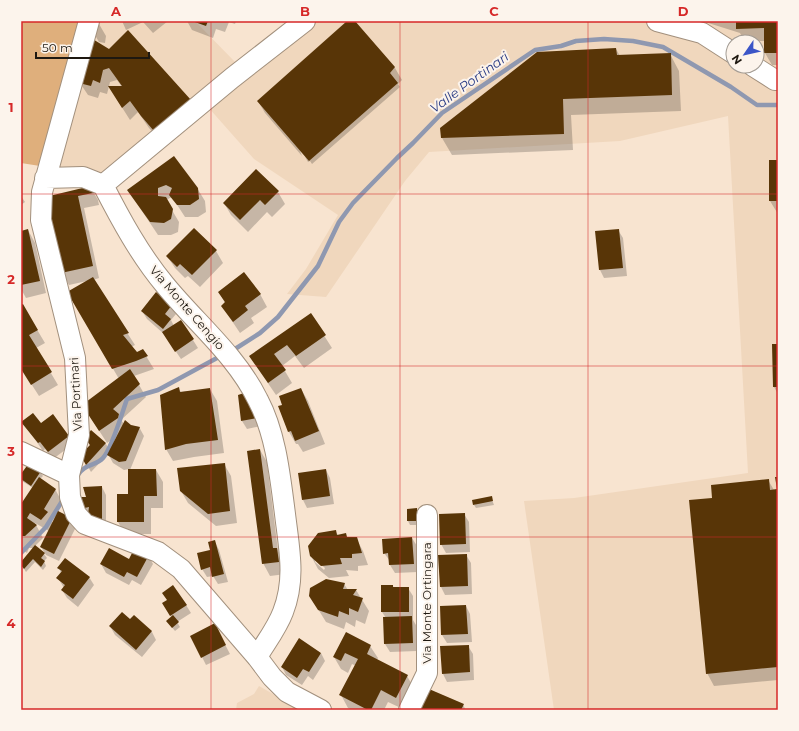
<svg xmlns="http://www.w3.org/2000/svg" width="799" height="731" font-family="Montserrat,sans-serif">
<style>
.built{fill:#f0d7bd;fill-rule:evenodd}
.green{fill:#dfaf7c}
.shadow{fill:#0003;fill-rule:evenodd}
.lines{fill:none;stroke-linecap:round;stroke-linejoin:round}
.stream{stroke:#8f98b0;stroke-width:4.5}
.building{fill:#583507}
.minor-casing{stroke:#a2907d;stroke-width:22}
.minor{stroke:#fff;stroke-width:20}
.grid{fill:none;stroke:#d62828;stroke-width:1;stroke-opacity:0.55}
.labels{text-anchor:middle;stroke-width:4;stroke-linejoin:round;paint-order:stroke}
.street-label{font-size:12px;fill:#1e1810;stroke:#fcf4ec}
.water-label{font-size:13px;font-style:italic;fill:#293b84;stroke:#fcf4ec}
.neatline{fill:none;stroke:#d62828;stroke-width:1.5}
.grid-label{font-size:13px;text-anchor:middle;font-weight:bold;fill:#d62828}
</style>
<rect width="100%" height="100%" fill="#f8e4d0"/>
<path class="built" d="M 82,21 L 195,21 L 237,64 L 296,21 L 778,21 L 778,710 L 554,710 L 524,501 L 574,498 L 748,473 L 728,116 L 620,141 L 429,152 L 405,181 L 326,297 L 287,294 L 306,269 L 338,215 L 254,159 L 200,98 L 108,173 L 40,166 ZM 733,42 L 757,42 L 757,66 L 733,66 Z
M 259,686 L 301,710 L 236,710 L 237,703 L 254,694 Z"/>
<path class="green" d="M 21,21 L 82,21 L 40,166 L 21,163 Z"/>
<path class="shadow" d="M 122,21 L 168,21 L 153,33 L 143,22 L 126,30 Z
M 187,21 L 236,21 L 235,24 L 229,22 L 225,32 L 216,29 L 213,38 L 192,30 Z
M 349,21 L 353,21 L 395,68 L 402,80 L 398,84 L 400,87 L 312,164 L 310,161 L 308,162 L 304,155 L 300,151 L 302,156 L 265,113 L 258,101 Z
M 702,21 L 778,21 L 778,65 L 772,65 L 765,53 L 765,41 L 744,41 L 740,33 Z
M 93,23 L 99,24 L 106,36 L 105,43 L 99,42 L 92,30 Z
M 616,49 L 620,56 L 670,54 L 679,71 L 681,111 L 571,115 L 573,150 L 452,155 L 442,138 L 441,129 Z
M 109,51 L 159,139 L 149,128 L 138,112 L 130,120 L 116,98 L 122,87 L 117,80 L 110,82 L 107,94 L 100,92 L 98,98 L 88,95 L 80,83 Z
M 173,158 L 197,188 L 205,201 L 206,212 L 198,217 L 185,217 L 172,197 L 166,200 L 179,222 L 178,232 L 171,235 L 158,235 L 128,190 Z
M 770,161 L 778,161 L 778,214 L 770,201 Z
M 91,188 L 98,200 L 99,205 L 84,208 L 99,278 L 93,280 L 135,345 L 131,347 L 137,353 L 143,351 L 154,369 L 134,376 L 146,397 L 121,420 L 124,424 L 139,427 L 144,436 L 130,470 L 156,470 L 163,482 L 163,508 L 151,508 L 151,534 L 125,534 L 118,522 L 129,495 L 129,469 L 124,470 L 113,463 L 108,454 L 91,472 L 83,458 L 90,446 L 86,438 L 91,431 L 106,444 L 110,451 L 119,435 L 107,443 L 91,418 L 119,379 L 69,293 L 87,281 L 69,285 L 62,272 L 46,197 Z
M 278,192 L 285,204 L 272,217 L 267,212 L 248,232 L 231,215 L 224,203 Z
M 21,196 L 25,202 L 21,205 Z
M 28,230 L 35,243 L 46,293 L 26,298 L 21,289 L 21,232 Z
M 618,230 L 623,238 L 627,276 L 604,278 L 600,270 Z
M 216,251 L 223,263 L 200,287 L 188,276 L 185,278 L 175,268 L 167,256 Z
M 219,292 L 260,294 L 267,307 L 251,318 L 254,323 L 240,333 L 222,306 L 225,303 Z
M 21,306 L 23,306 L 45,343 L 36,348 L 58,385 L 39,396 L 21,368 Z
M 171,306 L 176,314 L 171,320 L 174,326 L 181,321 L 198,348 L 181,359 L 164,334 L 147,319 L 142,311 Z
M 311,315 L 332,348 L 304,368 L 295,356 L 282,366 L 292,383 L 276,395 L 250,357 Z
M 778,345 L 778,394 L 774,387 Z
M 178,388 L 181,392 L 210,389 L 217,401 L 224,453 L 194,457 L 173,461 L 166,449 Z
M 301,389 L 308,401 L 325,444 L 303,452 L 298,444 L 296,444 L 289,432 L 279,407 L 284,405 Z
M 243,395 L 261,426 L 247,429 L 242,421 Z
M 23,422 L 41,424 L 68,436 L 73,444 L 53,459 L 45,449 L 43,451 Z
M 260,450 L 267,462 L 278,551 L 284,561 L 286,574 L 270,576 L 263,563 Z
M 224,464 L 231,476 L 237,523 L 216,526 L 188,503 L 181,491 Z
M 326,470 L 330,478 L 334,504 L 307,508 L 303,500 Z
M 40,472 L 43,476 L 40,479 L 55,489 L 62,502 L 51,520 L 53,523 L 58,512 L 76,527 L 59,561 L 46,555 L 41,547 L 49,531 L 35,523 L 43,538 L 35,546 L 44,554 L 47,558 L 44,561 L 46,566 L 43,570 L 35,562 L 26,572 L 21,564 L 34,548 L 29,548 L 27,553 L 21,549 L 21,507 L 33,488 L 22,481 L 21,476 Z
M 778,478 L 778,680 L 714,686 L 707,673 L 713,499 L 768,480 L 774,490 L 778,490 Z
M 102,487 L 106,495 L 106,530 L 80,508 L 87,498 Z
M 491,497 L 494,505 L 476,508 L 474,505 Z
M 417,509 L 419,513 L 419,525 L 410,525 L 408,521 L 408,510 Z
M 464,514 L 469,522 L 470,552 L 446,553 L 441,544 Z
M 335,531 L 338,535 L 348,538 L 356,538 L 363,551 L 368,565 L 358,566 L 358,571 L 346,570 L 349,576 L 329,578 L 318,569 L 311,556 ZM 315,560 L 325,568 L 324,570 L 315,562 Z
M 412,538 L 417,546 L 418,572 L 395,573 L 390,565 L 390,561 L 384,553 Z
M 215,542 L 219,550 L 228,582 L 218,584 L 213,576 L 207,577 L 202,569 Z
M 148,555 L 153,564 L 141,585 L 132,580 L 129,585 L 106,573 L 101,564 L 129,560 Z
M 466,555 L 471,563 L 472,594 L 445,595 L 441,587 Z
M 59,568 L 89,577 L 94,585 L 78,607 L 67,598 L 62,590 L 64,588 L 58,578 L 61,573 Z
M 344,584 L 348,590 L 356,590 L 369,611 L 365,624 L 356,620 L 355,627 L 346,622 L 344,629 L 326,622 L 310,596 Z
M 382,586 L 393,586 L 394,588 L 408,588 L 413,596 L 413,620 L 416,625 L 417,651 L 390,652 L 385,644 L 384,618 L 386,618 L 382,612 Z
M 167,601 L 186,605 L 191,613 L 177,622 L 180,627 L 175,631 L 170,625 L 172,618 L 168,612 Z
M 466,606 L 470,614 L 472,642 L 447,643 L 442,635 L 441,607 Z
M 134,617 L 152,632 L 156,640 L 142,657 L 115,635 L 110,626 L 130,621 Z
M 219,633 L 230,654 L 206,665 L 202,657 Z
M 346,633 L 370,646 L 378,658 L 377,660 L 407,676 L 414,688 L 403,709 L 388,702 L 384,710 L 352,710 L 348,708 L 341,695 L 356,666 L 352,664 L 348,673 L 341,669 L 334,657 Z
M 468,646 L 473,654 L 474,680 L 447,682 L 443,674 Z
M 321,653 L 325,661 L 313,680 L 308,676 L 302,685 L 286,675 L 282,667 Z
M 463,705 L 466,710 L 421,710 Z"/>
<g class="lines">
<path class="stream" d="M 235,349 L 260,333 L 278,317 L 318,266 L 339,222 L 353,203 L 397,158 L 413,143 L 442,113 L 535,50 L 561,46 L 576,41 L 604,39 L 633,41 L 663,47 L 731,87 L 757,105 L 778,105
M 78,475 C 84,464 96,466 103,458 C 112,448 122,413 127,399 L 158,390 L 217,358
M 21,553 L 46,527 L 64,498"/>
</g>
<path class="building" d="M 192,21 L 208,21 L 206,26 Z
M 347,21 L 355,21 L 395,67 L 390,73 L 398,83 L 309,161 L 257,101 Z
M 736,21 L 778,21 L 778,53 L 764,53 L 764,28 L 736,29 Z
M 128,30 L 191,100 L 154,131 L 141,116 L 130,101 L 122,108 L 108,86 L 122,86 L 109,68 L 103,70 L 100,83 L 93,80 L 91,86 L 79,83 L 91,38 L 109,49 Z
M 616,48 L 617,55 L 671,53 L 672,95 L 563,99 L 564,134 L 441,138 L 440,128 L 537,52 Z
M 174,156 L 198,188 L 199,199 L 190,205 L 177,205 L 169,195 L 172,188 L 166,185 L 158,188 L 158,196 L 166,197 L 173,209 L 171,219 L 164,223 L 150,222 L 127,190 Z
M 769,160 L 778,160 L 778,201 L 769,201 Z
M 256,169 L 279,191 L 265,205 L 260,200 L 240,220 L 223,203 Z
M 91,186 L 93,193 L 78,196 L 93,266 L 61,273 L 45,197 Z
M 194,228 L 217,250 L 192,275 L 180,264 L 177,267 L 166,256 Z
M 28,229 L 40,281 L 21,285 L 21,231 Z
M 619,229 L 623,268 L 599,270 L 595,231 Z
M 244,272 L 261,294 L 245,306 L 248,310 L 233,322 L 221,306 L 225,302 L 218,292 Z
M 93,277 L 129,333 L 123,335 L 137,352 L 143,349 L 148,356 L 136,361 L 112,369 L 67,292 Z
M 156,292 L 172,305 L 165,314 L 171,319 L 163,329 L 141,311 Z
M 23,304 L 38,330 L 29,335 L 52,372 L 31,385 L 21,369 L 21,305 Z
M 311,313 L 326,335 L 296,356 L 287,345 L 274,354 L 286,370 L 268,383 L 249,356 Z
M 181,320 L 194,339 L 175,352 L 162,332 Z
M 772,344 L 778,344 L 778,387 L 773,387 Z
M 130,369 L 140,384 L 113,409 L 119,414 L 118,418 L 99,431 L 82,405 Z
M 179,387 L 180,392 L 210,388 L 218,440 L 186,444 L 165,450 L 160,395 Z
M 301,388 L 319,431 L 295,441 L 291,431 L 288,432 L 278,406 L 282,405 L 279,396 Z
M 244,393 L 257,418 L 241,421 L 238,395 Z
M 33,413 L 41,423 L 53,414 L 69,436 L 48,452 L 40,442 L 38,443 L 21,422 Z
M 125,420 L 131,425 L 140,427 L 126,461 L 119,462 L 107,455 Z
M 91,430 L 106,443 L 86,465 L 82,458 L 83,452 L 90,445 L 85,438 Z
M 260,449 L 273,548 L 277,548 L 279,562 L 262,564 L 247,451 Z
M 29,463 L 41,471 L 31,486 L 21,479 L 21,474 Z
M 225,463 L 230,511 L 208,514 L 180,491 L 177,468 Z
M 128,469 L 156,469 L 157,496 L 144,496 L 144,522 L 117,522 L 117,494 L 128,494 Z
M 326,469 L 330,496 L 302,500 L 298,473 Z
M 39,477 L 56,489 L 44,509 L 48,512 L 41,520 L 30,513 L 27,518 L 37,525 L 25,536 L 22,536 L 21,539 L 21,504 Z
M 775,477 L 778,477 L 778,667 L 706,674 L 689,500 L 712,498 L 711,485 L 769,479 L 770,490 L 777,489 Z
M 102,486 L 102,523 L 87,521 L 89,507 L 80,509 L 77,497 L 86,497 L 83,487 Z
M 492,496 L 493,501 L 473,505 L 472,500 Z
M 417,508 L 418,521 L 407,521 L 407,509 Z
M 58,511 L 72,518 L 54,554 L 40,547 Z
M 465,513 L 466,544 L 440,545 L 439,514 Z
M 336,530 L 337,535 L 346,533 L 347,537 L 357,537 L 362,553 L 352,554 L 352,558 L 340,558 L 342,564 L 321,566 L 310,556 L 308,546 L 318,533 Z
M 412,537 L 414,564 L 389,565 L 388,553 L 383,554 L 382,539 Z
M 215,540 L 224,574 L 212,577 L 210,567 L 201,570 L 197,553 L 210,550 L 208,542 Z
M 35,545 L 45,553 L 41,558 L 45,561 L 41,567 L 33,559 L 24,569 L 21,565 L 21,562 Z
M 135,547 L 149,555 L 137,577 L 127,572 L 124,577 L 100,564 L 109,548 L 129,559 Z
M 467,554 L 468,586 L 440,587 L 438,555 Z
M 65,558 L 90,577 L 73,599 L 61,590 L 65,585 L 56,578 L 62,571 L 57,568 Z
M 326,579 L 345,583 L 343,589 L 357,589 L 353,595 L 363,598 L 358,612 L 349,608 L 349,615 L 339,611 L 338,617 L 318,610 L 309,596 L 310,588 Z
M 173,585 L 187,605 L 170,616 L 162,603 L 167,600 L 162,593 Z
M 381,585 L 393,585 L 393,587 L 409,587 L 409,612 L 381,612 Z
M 466,605 L 468,634 L 441,635 L 440,606 Z
M 122,612 L 130,619 L 134,615 L 152,631 L 136,650 L 109,626 Z
M 173,615 L 179,622 L 172,628 L 166,621 Z
M 412,616 L 413,643 L 384,644 L 383,617 Z
M 215,623 L 226,645 L 201,658 L 190,636 Z
M 346,632 L 371,645 L 367,654 L 408,675 L 396,698 L 381,690 L 371,710 L 368,710 L 339,695 L 358,659 L 345,653 L 341,661 L 333,657 Z
M 299,638 L 321,653 L 309,672 L 303,669 L 297,678 L 281,667 Z
M 469,645 L 470,672 L 442,674 L 440,646 Z
M 429,689 L 464,704 L 461,710 L 420,710 Z"/>
<g class="lines">
<g class="minor-casing">
<path id="minor" d="M 89,21 L 42,192 L 41,220 L 75,358 L 79,435 L 69,475 L 70,497 L 76,514 L 85,524 L 158,552 L 181,569 L 257,657 L 272,677 L 287,692 L 321,710
M 657,21 L 702,33 L 733,53
M 753,66 L 775,80 L 778,80
M 45,178 L 83,177 L 103,185
M 21,452 L 69,475
M 257,657 C 266,642 277,628 283,612 C 296,579 289,548 285,514 C 280,476 276,434 258,400 C 236,355 196,323 165,285 C 140,255 121,220 103,185 L 232,78 L 305,21
M 409,710 L 427,673 L 427,515"/>
</g>
<use href="#minor" class="minor"/>
</g>
<path class="grid" d="M 211,21 L 211,710M 400,21 L 400,710M 588,21 L 588,710M 21,194 L 778,194M 21,366 L 778,366M 21,537 L 778,537"/>
<g class="labels">
<g class="street-label">
<text transform="translate(187 308) rotate(49)" y="4">Via Monte Cengio</text>
<text transform="translate(76 394) rotate(-93)" y="4">Via Portinari</text>
<text transform="translate(427 603) rotate(-90)" y="4">Via Monte Ortingara</text>
</g>
<g class="water-label">
<text transform="translate(469 82) rotate(-36)" y="5">Valle Portinari</text>
</g>
</g>
<rect width="799" height="731" fill="none" stroke="#fcf4ec" stroke-width="44"/>
<g transform="translate(745 54) rotate(236)"><circle r="19" fill="#fcf4ec" stroke="#a39c94"/>
<path d="M0-3L7 15L0 10L-7 15Z" fill="#3b55c7"/>
<text y="-6" font-size="11" font-weight="bold" text-anchor="middle" fill="#1e1810">N</text>
</g>
<path d="M36 52v6h113v-6" fill="none" stroke="#1e1810" stroke-width="2"/>
<text x="42" y="52" font-size="12" fill="#1e1810" stroke="#fcf4ec" stroke-width="3" paint-order="stroke">50 m</text>
<rect x="22" y="22" width="755" height="687" class="neatline"/>
<g class="grid-label">
<text x="116" y="16">A</text>
<text x="305" y="16">B</text>
<text x="494" y="16">C</text>
<text x="683" y="16">D</text>
<text x="11" y="112">1</text>
<text x="11" y="284">2</text>
<text x="11" y="456">3</text>
<text x="11" y="628">4</text>
</g>
</svg>
